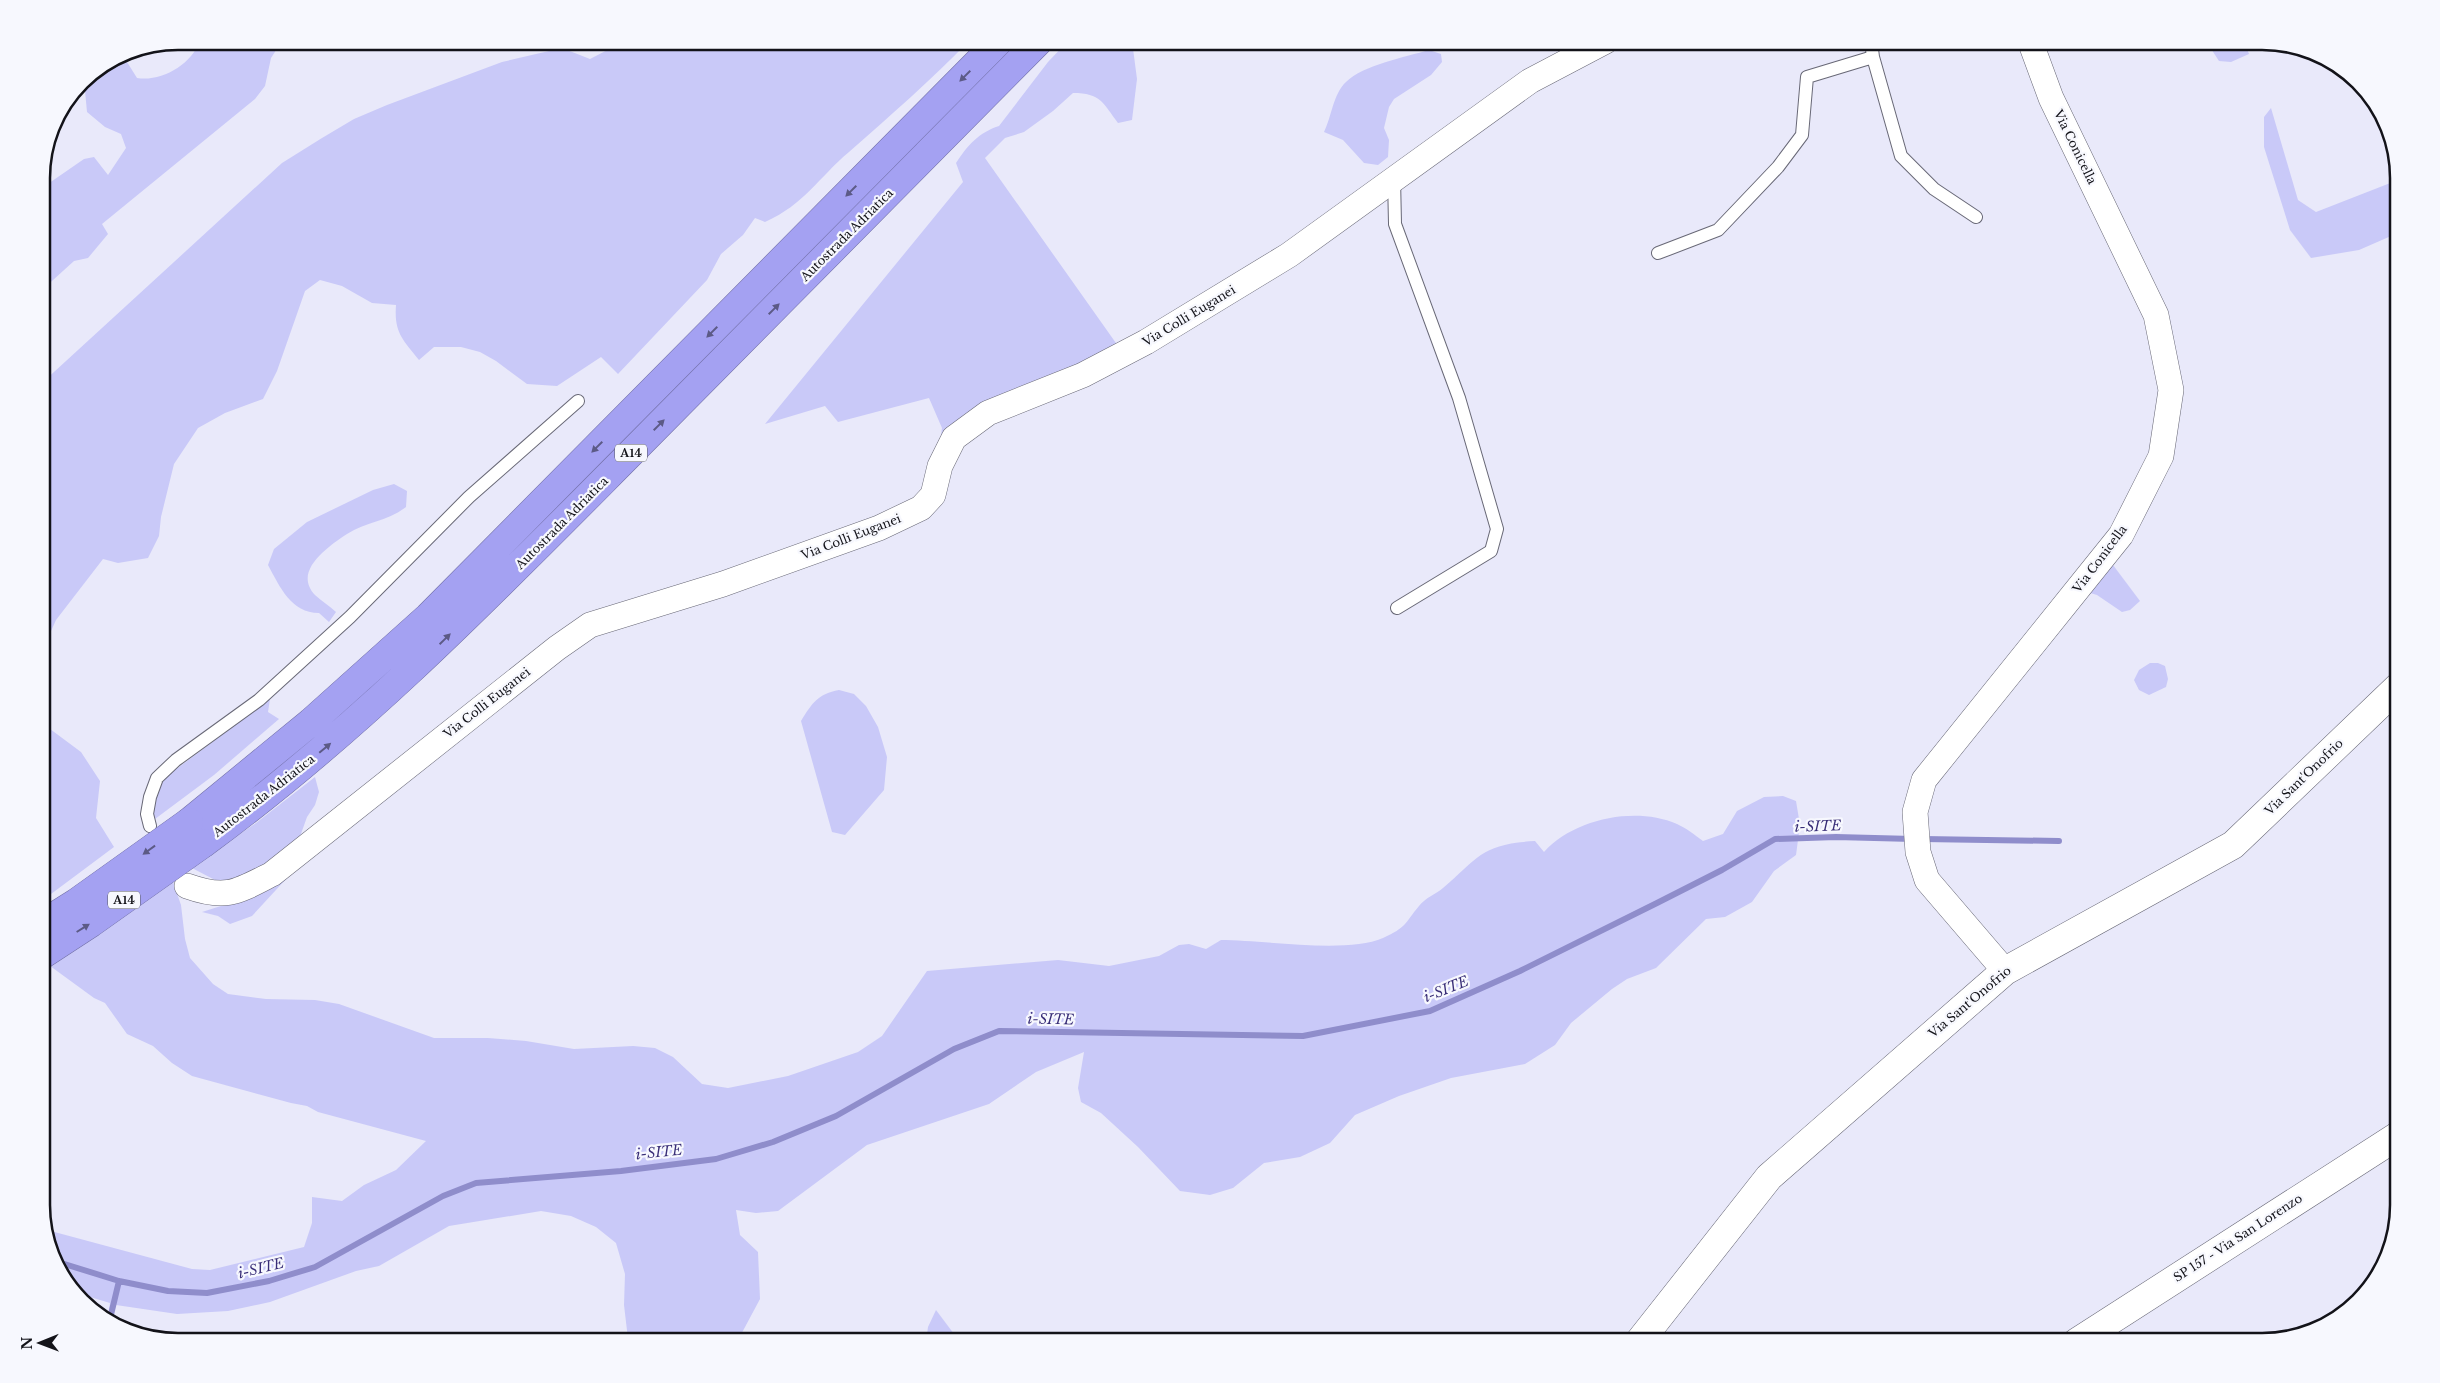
<svg xmlns="http://www.w3.org/2000/svg" width="2440" height="1383" font-family="'Libre Baskerville',serif">
<style>
.green{fill:#c9c9f8}
.lines{fill:none;stroke-linecap:round;stroke-linejoin:round}
.stream{stroke:#8f8dcb;stroke-width:6}
.service-casing{stroke:#686876;stroke-width:14}
.minor-casing{stroke:#686876;stroke-width:26}
.tertiary-casing{stroke:#686876;stroke-width:29}
.secondary-casing{stroke:#686876;stroke-width:29}
.motorway-casing{stroke:#716fa6;stroke-width:29}
.service{stroke:#fff;stroke-width:12}
.minor{stroke:#fff;stroke-width:25}
.tertiary{stroke:#fff;stroke-width:28}
.secondary{stroke:#fff;stroke-width:28}
.motorway{stroke:#a4a1f2;stroke-width:28}
.motorway-bridge-casing{stroke:#716fa6;stroke-width:29;stroke-linecap:butt}
.motorway-bridge{stroke:#a4a1f2;stroke-width:28}
.oneway{fill:#5c5a86}
.labels{text-anchor:middle;stroke-width:4.5;stroke-linejoin:round;paint-order:stroke}
.shield{fill:#f7f8fe;stroke:#57585e;stroke-width:1}
.shield-label{font-size:11px;font-weight:bold;fill:#131319}
.street-label{font-size:12px;fill:#131319;stroke:#f7f8fe}
.water-label{font-size:14px;font-style:italic;fill:#382d77;stroke:#f7f8fe}
.rim{fill:none;stroke:#131319;stroke-width:2.5}
</style>
<rect width="100%" height="100%" fill="#e9e9fa"/>
<path class="green" d="M 200,41 L 282,41 L 271,58 L 265,86 L 255,99 L 102,224 L 108,234 L 88,258 L 74,261 L 42,290 L 42,188 L 84,159 L 94,157 L 108,175 L 126,148 L 121,134 L 105,127 L 87,112 L 84,80 L 122,54 L 137,78 C 161,82 191,65 200,41 Z
M 631,41 L 969,41 C 931,80 890,116 849,152 C 818,178 805,204 765,222 L 755,218 L 743,235 L 721,254 L 707,280 L 618,374 L 601,357 L 557,386 L 527,384 L 496,361 L 480,352 L 461,347 L 434,347 L 419,360 C 402,339 394,332 396,305 L 372,303 L 342,286 L 320,280 L 305,291 L 277,371 L 263,399 L 225,413 L 198,428 L 174,464 L 161,517 L 159,536 L 148,558 L 118,563 L 103,559 L 56,620 L 42,651 L 42,383 L 282,163 L 322,138 L 354,119 L 387,105 L 502,62 L 562,48 L 590,59 L 619,44 Z
M 1068,41 L 1132,41 L 1137,79 L 1132,120 L 1118,123 C 1103,103 1101,93 1073,93 L 1053,111 L 1024,132 L 1005,138 L 985,158 L 1123,353 L 940,443 L 942,428 L 929,398 L 838,422 L 825,406 L 765,424 L 963,182 L 956,163 C 968,145 978,133 999,126 L 1048,62 Z
M 2206,41 L 2244,41 L 2249,54 L 2231,62 L 2219,61 Z
M 1429,50 L 1441,54 L 1442,62 L 1431,75 L 1394,99 L 1389,107 L 1384,128 L 1389,140 L 1388,157 L 1378,165 L 1364,163 L 1343,140 L 1324,132 C 1332,116 1333,94 1346,82 C 1363,65 1406,57 1429,50 Z
M 2271,108 L 2298,200 L 2316,212 L 2398,180 L 2398,233 L 2359,250 L 2311,258 L 2290,230 L 2264,147 L 2264,117 Z
M 394,484 L 407,491 L 406,507 C 388,521 366,522 347,534 C 329,546 292,571 315,595 C 321,601 330,606 336,612 L 329,622 L 319,613 C 291,613 280,587 268,565 L 274,549 L 307,522 L 373,490 Z
M 2113,565 L 2140,601 L 2130,610 L 2122,612 L 2097,595 L 2087,592 Z
M 2150,663 L 2158,663 L 2165,666 L 2168,679 L 2166,687 L 2149,695 L 2139,690 L 2134,680 L 2139,670 Z
M 839,690 L 854,694 L 866,706 L 878,727 L 887,757 L 884,790 L 845,835 L 832,832 L 801,721 C 812,703 818,694 839,690 Z
M 270,699 L 268,712 L 279,719 L 214,775 L 151,822 L 151,800 L 163,779 Z
M 42,723 L 81,752 L 100,781 L 96,818 L 114,847 L 47,897 L 42,892 Z
M 315,777 L 319,792 L 315,805 L 307,817 L 297,845 L 284,856 L 230,883 L 217,881 L 190,867 L 256,823 Z
M 1783,796 L 1796,801 L 1800,825 L 1796,855 L 1774,871 L 1752,902 L 1725,917 L 1706,919 L 1656,968 L 1627,979 L 1612,989 L 1571,1023 L 1555,1045 L 1525,1064 L 1451,1078 L 1399,1096 L 1355,1115 L 1330,1143 L 1300,1157 L 1264,1163 L 1233,1188 L 1210,1195 L 1180,1191 L 1138,1147 L 1101,1113 L 1081,1102 L 1078,1088 L 1084,1052 L 1036,1072 L 989,1104 L 867,1145 L 778,1211 L 756,1213 L 736,1210 L 740,1235 L 758,1252 L 760,1299 L 737,1342 L 632,1342 L 628,1339 L 624,1305 L 625,1274 L 616,1243 L 596,1227 L 571,1216 L 541,1211 L 449,1226 L 379,1266 L 356,1271 L 270,1302 L 228,1311 L 177,1314 L 116,1305 L 110,1324 L 107,1321 L 110,1303 L 77,1293 L 64,1281 L 47,1230 L 192,1269 L 210,1270 L 304,1247 L 312,1223 L 312,1197 L 342,1201 L 364,1185 L 396,1170 L 426,1141 L 318,1112 L 307,1106 L 291,1103 L 192,1076 L 172,1063 L 153,1046 L 127,1034 L 105,1003 L 94,998 L 46,963 L 171,876 L 181,905 L 185,939 L 190,958 L 213,984 L 228,994 L 266,999 L 315,1000 L 339,1004 L 434,1038 L 488,1038 L 526,1041 L 574,1049 L 633,1046 L 655,1048 L 673,1057 L 702,1084 L 728,1088 L 788,1076 L 858,1052 L 882,1036 L 927,971 L 1058,960 L 1109,966 L 1159,956 L 1179,945 L 1189,944 L 1206,949 L 1221,940 C 1265,940 1346,954 1383,938 C 1407,927 1404,924 1419,906 C 1425,898 1436,894 1443,888 C 1480,856 1482,844 1535,841 L 1544,852 C 1574,819 1635,806 1677,824 C 1686,828 1695,835 1703,841 L 1723,834 L 1737,811 L 1764,797 Z
M 299,865 L 252,916 L 230,924 L 218,916 L 202,912 L 246,898 Z
M 936,1310 L 960,1342 L 926,1342 L 928,1327 Z"/>
<g class="lines">
<path class="stream" d="M 1923,839 L 2059,841
M 58,1262 L 119,1281 L 168,1291 L 207,1293 L 269,1281 L 315,1267 L 443,1196 L 476,1183 L 621,1171 L 716,1159 L 773,1142 L 836,1116 L 954,1049 L 999,1031 L 1303,1036 L 1430,1011 L 1520,971 L 1657,903 L 1722,870 L 1775,839 L 1836,837 L 1913,839
M 109,1323 L 119,1281"/>
<g class="service-casing">
<path id="service" d="M 1871,41 L 1873,57 L 1901,156 L 1934,189 L 1976,217
M 1394,178 L 1395,224 L 1459,398 L 1497,529 L 1491,551 L 1397,608
M 1658,253 L 1718,230 L 1778,167 L 1802,135 L 1807,77 L 1873,57
M 150,826 L 147,814 L 150,797 L 157,778 L 176,760 L 259,700 L 350,617 L 469,497 L 578,401"/>
</g>
<g class="minor-casing">
<path id="minor" d="M 187,886 C 226,900 237,892 272,874 L 557,648 L 590,625 L 723,584 L 879,528 L 921,508 L 933,495 L 940,466 L 954,438 L 988,413 L 1083,375 L 1146,342 L 1289,255 L 1530,81 L 1606,41
M 2005,971 L 1927,880 L 1918,852 L 1915,812 L 1924,780 L 2121,535 L 2161,456 L 2171,390 L 2156,315 L 2051,98 L 2030,41"/>
</g>
<g class="tertiary-casing">
<path id="tertiary" d="M 1639,1342 L 1769,1177 L 2005,971 L 2233,845 L 2399,686"/>
</g>
<g class="secondary-casing">
<path id="secondary" d="M 2077,1342 L 2399,1135"/>
</g>
<g class="motorway-casing">
<path id="motorway" d="M 189,822 L 311,722 L 428,617 L 999,41
M 204,843 C 357,731 488,597 621,463 C 761,323 900,182 1039,41"/>
</g>
<use href="#service" class="service"/>
<use href="#minor" class="minor"/>
<use href="#tertiary" class="tertiary"/>
<use href="#secondary" class="secondary"/>
<use href="#motorway" class="motorway"/>
<g class="motorway-bridge-casing">
<path id="motorway-bridge" d="M 42,924 L 77,902 L 189,822
M 42,955 L 91,923 L 204,843"/>
</g>
<use href="#motorway-bridge" class="motorway-bridge"/>
</g>
<defs><path id="oneway-solid" d="M-6-.8H1V-3.2L6.5 0L1 3.2V.8H-6Z" transform="scale(1.25)"/></defs>
<g class="oneway">
<use href="#oneway-solid" transform="translate(965 76) rotate(135)"/>
<use href="#oneway-solid" transform="translate(851 191) rotate(135)"/>
<use href="#oneway-solid" transform="translate(774 309) rotate(-45)"/>
<use href="#oneway-solid" transform="translate(712 332) rotate(135)"/>
<use href="#oneway-solid" transform="translate(659 425) rotate(-45)"/>
<use href="#oneway-solid" transform="translate(597 447) rotate(135)"/>
<use href="#oneway-solid" transform="translate(445 639) rotate(-44)"/>
<use href="#oneway-solid" transform="translate(325 748) rotate(-40)"/>
<use href="#oneway-solid" transform="translate(149 850) rotate(144)"/>
<use href="#oneway-solid" transform="translate(83 928) rotate(-32)"/>
</g>
<g class="labels">
<g class="shield">
<rect x="615" y="444.5" width="32" height="17" rx="4"/>
<rect x="108" y="891.5" width="32" height="17" rx="4"/>
</g>
<g class="shield-label">
<text x="631" y="457">A14</text>
<text x="124" y="904">A14</text>
</g>
<g class="street-label">
<text transform="translate(2075 147) rotate(64)" y="4">Via Conicella</text>
<text transform="translate(847 235) rotate(-45)" y="4">Autostrada Adriatica</text>
<text transform="translate(1189 316) rotate(-31)" y="4">Via Colli Euganei</text>
<text transform="translate(562 523) rotate(-45)" y="4">Autostrada Adriatica</text>
<text transform="translate(851 537) rotate(-21)" y="4">Via Colli Euganei</text>
<text transform="translate(2100 559) rotate(-53)" y="4">Via Conicella</text>
<text transform="translate(487 703) rotate(-38)" y="4">Via Colli Euganei</text>
<text transform="translate(2304 777) rotate(-44)" y="4">Via Sant'Onofrio</text>
<text transform="translate(264 796) rotate(-38)" y="4">Autostrada Adriatica</text>
<text transform="translate(1970 1002) rotate(-40)" y="4">Via Sant'Onofrio</text>
<text transform="translate(2238 1238) rotate(-33)" y="4">SP 157 - Via San Lorenzo</text>
</g>
<g class="water-label">
<text transform="translate(1818 826) rotate(-2)" y="5">i-SITE</text>
<text transform="translate(1446 989) rotate(-22)" y="5">i-SITE</text>
<text transform="translate(1051 1019) rotate(1)" y="5">i-SITE</text>
<text transform="translate(659 1152) rotate(-6)" y="5">i-SITE</text>
<text transform="translate(261 1268) rotate(-14)" y="5">i-SITE</text>
</g>
</g>
<path d="M0 0H2440V1383H0ZM178 50H2262A128 128 0 0 1 2390 178V1205A128 128 0 0 1 2262 1333H178A128 128 0 0 1 50 1205V178A128 128 0 0 1 178 50Z" fill="#f7f8fe" fill-rule="evenodd"/>
<path class="rim" d="M178 50H2262A128 128 0 0 1 2390 178V1205A128 128 0 0 1 2262 1333H178A128 128 0 0 1 50 1205V178A128 128 0 0 1 178 50Z"/>
<g transform="translate(40 1343) rotate(269)" stroke="#f7f8fe" stroke-width="4" paint-order="stroke">
<path d="M0-4L9 19L0 12L-9 19Z" fill="#131319"/>
<text y="-8" font-size="14" font-weight="bold" text-anchor="middle" fill="#131319">N</text>
</g>
</svg>
